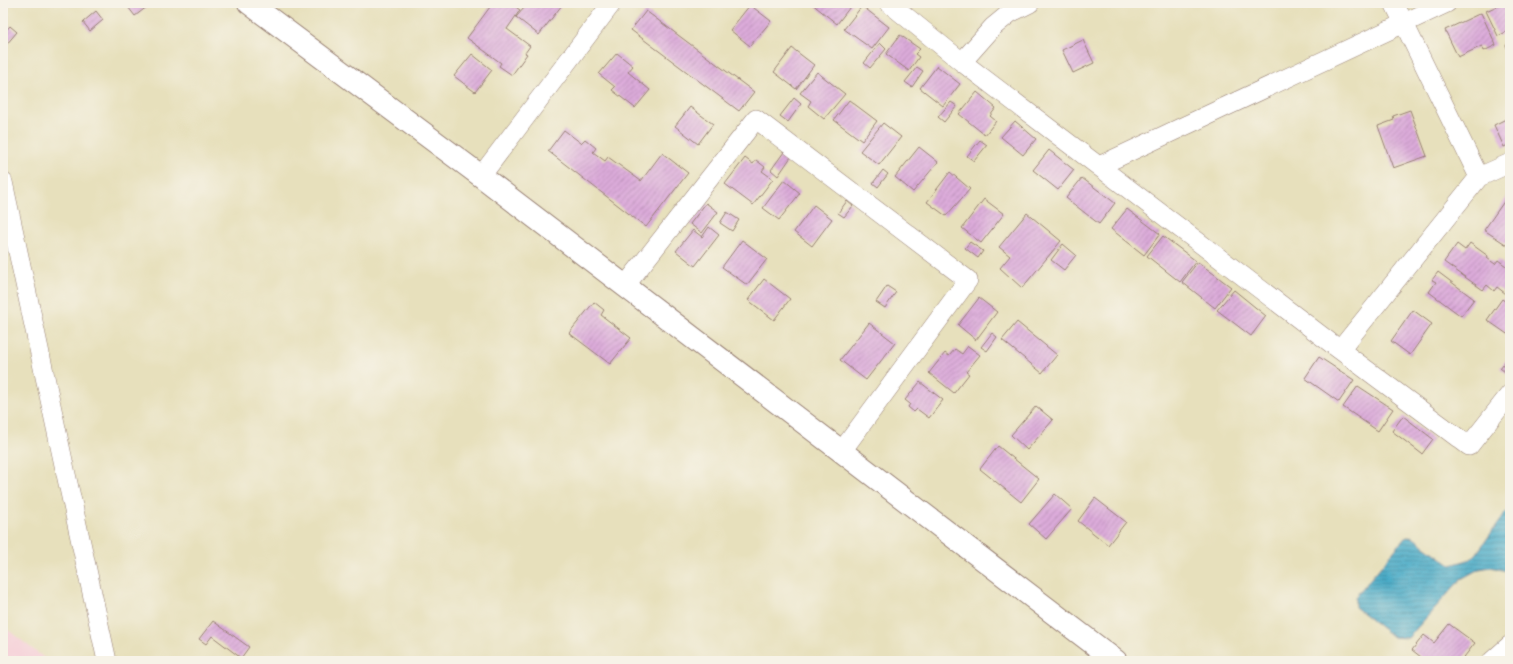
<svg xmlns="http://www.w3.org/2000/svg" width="1513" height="664" font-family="Pangolin,sans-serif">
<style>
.built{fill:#f6cfd8}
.water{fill:url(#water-rules);stroke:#496579}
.building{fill:url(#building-hatch)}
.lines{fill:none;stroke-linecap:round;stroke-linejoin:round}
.street-casing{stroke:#988074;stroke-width:20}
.secondary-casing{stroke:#988074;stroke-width:24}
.street{stroke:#fff;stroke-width:19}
.secondary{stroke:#fff;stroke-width:22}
</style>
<defs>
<pattern id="water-rules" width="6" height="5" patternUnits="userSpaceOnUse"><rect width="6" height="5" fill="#48abc7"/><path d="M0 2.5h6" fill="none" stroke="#3e8ba2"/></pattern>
<pattern id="building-hatch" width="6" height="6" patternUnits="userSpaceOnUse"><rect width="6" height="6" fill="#dcabda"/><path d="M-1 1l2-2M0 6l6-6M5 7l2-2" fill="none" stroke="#b48bb1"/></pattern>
</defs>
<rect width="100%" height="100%" fill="#f7f3e8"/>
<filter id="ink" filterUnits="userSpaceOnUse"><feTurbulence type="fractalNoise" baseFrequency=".025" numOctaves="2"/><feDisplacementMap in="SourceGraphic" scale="8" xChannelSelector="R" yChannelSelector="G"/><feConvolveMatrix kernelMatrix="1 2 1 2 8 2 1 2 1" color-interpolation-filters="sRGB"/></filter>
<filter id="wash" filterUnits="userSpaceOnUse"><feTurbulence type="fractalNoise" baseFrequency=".012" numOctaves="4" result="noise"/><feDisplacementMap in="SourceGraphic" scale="16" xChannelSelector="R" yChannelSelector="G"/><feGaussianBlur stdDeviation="0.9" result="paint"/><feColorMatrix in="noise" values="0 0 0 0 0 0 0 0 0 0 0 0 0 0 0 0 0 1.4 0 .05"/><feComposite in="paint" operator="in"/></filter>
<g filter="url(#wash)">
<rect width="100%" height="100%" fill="#e7e0bc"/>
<path class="built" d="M 3,626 L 48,661 L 3,661 Z"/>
<path class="water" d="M 1506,512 L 1510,515 L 1510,572 L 1491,567 L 1479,569 L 1461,579 L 1408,638 L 1393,637 L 1355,607 L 1355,597 L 1405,538 L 1411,536 L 1451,565 L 1471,559 L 1477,553 Z"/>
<g id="blocks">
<path class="building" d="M 125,3 L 152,3 L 135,16 Z
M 493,3 L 510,3 L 520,10 L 507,29 L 530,46 L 525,53 L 527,54 L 512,75 L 499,66 L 501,63 L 467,38 Z
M 520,3 L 560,3 L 562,5 L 539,35 L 516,17 L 525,7 Z
M 811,3 L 853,3 L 837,24 Z
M 1504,3 L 1510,3 L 1510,30 L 1498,36 L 1486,11 Z
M 750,5 L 771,21 L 750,46 L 730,30 Z
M 862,6 L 889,27 L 872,49 L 844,29 Z
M 96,11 L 103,20 L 90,31 L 83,22 Z
M 646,11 L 754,92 L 739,111 L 631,30 Z
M 1481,13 L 1496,45 L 1484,51 L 1482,46 L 1458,57 L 1445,30 Z
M 10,26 L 17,32 L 6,45 L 3,42 L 3,34 Z
M 900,35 L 920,49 L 915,54 L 919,57 L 909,71 L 886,54 Z
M 1083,40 L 1094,63 L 1073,73 L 1062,50 Z
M 880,43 L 886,49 L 870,68 L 864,63 Z
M 1510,43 L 1510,55 L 1506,45 Z
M 792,48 L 814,65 L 796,89 L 774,72 Z
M 617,53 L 633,66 L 628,72 L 650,90 L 635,108 L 612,90 L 615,87 L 599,74 Z
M 472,54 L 492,70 L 475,92 L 454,76 Z
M 937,66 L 960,84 L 943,106 L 920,88 Z
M 917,67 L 923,71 L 912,87 L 905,82 Z
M 817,72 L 845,94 L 824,119 L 808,106 L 811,101 L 800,93 Z
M 977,92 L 996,108 L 990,116 L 996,121 L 985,135 L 959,114 Z
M 794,98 L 801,104 L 788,122 L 780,116 Z
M 849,100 L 877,121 L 862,141 L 834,120 Z
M 951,102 L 957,106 L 944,122 L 938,117 Z
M 690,107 L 713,124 L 698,144 L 675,126 Z
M 1410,110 L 1427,156 L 1393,168 L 1378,126 L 1394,120 L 1393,116 Z
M 1510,117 L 1510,144 L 1504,147 L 1494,125 Z
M 1015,121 L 1036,139 L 1023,155 L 1001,137 Z
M 883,123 L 901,137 L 879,165 L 860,151 Z
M 564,130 L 581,143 L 585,139 L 596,148 L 593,152 L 605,161 L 608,157 L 641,181 L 662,153 L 688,173 L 646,227 L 548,151 Z
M 980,140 L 987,145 L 974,161 L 967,156 Z
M 919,147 L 938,162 L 913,192 L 895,177 Z
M 1049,150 L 1074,170 L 1058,190 L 1033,170 Z
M 784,152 L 791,157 L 778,176 L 771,170 Z
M 745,158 L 753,164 L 756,160 L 765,167 L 762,171 L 773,179 L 753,205 L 725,184 Z
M 883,170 L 888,174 L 878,187 L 873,183 Z
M 950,172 L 970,189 L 946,216 L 927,202 Z
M 1082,178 L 1115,203 L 1099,224 L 1066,198 Z
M 784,180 L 800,193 L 779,220 L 763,208 Z
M 1510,193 L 1510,247 L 1484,230 Z
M 984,199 L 1004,214 L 981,243 L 962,228 Z
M 847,201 L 853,206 L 844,217 L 838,213 Z
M 706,203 L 718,212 L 702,233 L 690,224 Z
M 814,205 L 832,219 L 812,246 L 794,232 Z
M 1127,209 L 1160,234 L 1144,255 L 1111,229 Z
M 727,212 L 739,220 L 732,231 L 720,223 Z
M 1027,213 L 1061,241 L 1022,288 L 1000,268 L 1010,256 L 999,247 Z
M 709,227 L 719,235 L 695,266 L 676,251 L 693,230 L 702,237 Z
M 1163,236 L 1196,261 L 1180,282 L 1147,256 Z
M 742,240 L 767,259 L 747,285 L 722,267 Z
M 970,242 L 983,251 L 978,258 L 965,248 Z
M 1470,243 L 1488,256 L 1487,258 L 1495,264 L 1498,260 L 1510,269 L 1510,297 L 1497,287 L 1494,291 L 1487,285 L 1483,290 L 1444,262 L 1457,244 L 1465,250 Z
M 1063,244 L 1076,255 L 1064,270 L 1051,260 Z
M 1198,262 L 1231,287 L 1215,308 L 1182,282 Z
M 1438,272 L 1474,299 L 1461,316 L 1429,292 L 1436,282 L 1432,280 Z
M 764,279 L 790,299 L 774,320 L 748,300 Z
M 887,286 L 896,292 L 885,308 L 876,302 Z
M 1234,290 L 1266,316 L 1251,336 L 1217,310 Z
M 979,298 L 997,312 L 976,340 L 958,325 Z
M 1502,299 L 1510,305 L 1510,336 L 1487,320 Z
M 594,302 L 604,310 L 601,315 L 631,338 L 610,364 L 569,333 Z
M 1413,310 L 1432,324 L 1410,355 L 1391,341 Z
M 1017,322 L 1057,355 L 1042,373 L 1002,340 Z
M 869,323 L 895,343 L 866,380 L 840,360 Z
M 992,333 L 997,337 L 987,351 L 981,347 Z
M 968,346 L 980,355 L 966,372 L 969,374 L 954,393 L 929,373 L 945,353 L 949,356 L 955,349 L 962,354 Z
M 1510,355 L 1510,376 L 1500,368 Z
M 1319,357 L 1354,380 L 1339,402 L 1305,378 Z
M 920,382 L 943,400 L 929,418 L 917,409 L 914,412 L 908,407 L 910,404 L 905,400 Z
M 1358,386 L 1393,409 L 1378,431 L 1343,407 Z
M 1036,406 L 1053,420 L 1027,450 L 1011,435 Z
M 1403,416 L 1433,439 L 1422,454 L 1392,431 Z
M 998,446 L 1039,479 L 1021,502 L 980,469 Z
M 1055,494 L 1072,509 L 1046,539 L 1029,524 Z
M 1095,498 L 1126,522 L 1108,545 L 1078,521 Z
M 213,621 L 249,647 L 241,658 L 212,636 L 206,644 L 199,639 Z
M 1449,624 L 1475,643 L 1461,661 L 1426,661 L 1412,650 L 1424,635 L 1434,643 Z"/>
</g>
</g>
<g filter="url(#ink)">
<use href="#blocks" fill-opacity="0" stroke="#988074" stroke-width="1"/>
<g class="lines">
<g class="street-casing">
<path id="street" d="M 889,3 L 962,62 L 1340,350 L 1479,177 L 1510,163
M 1394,3 L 1479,177
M 962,62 L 993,27 L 1010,13 L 1030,3
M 1099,166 L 1447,3
M 481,176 L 612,3
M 3,182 L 64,465 L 107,661
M 625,286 L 756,119 L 968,280 L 841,452
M 1340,350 L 1469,446 L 1510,394
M 1492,661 L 1510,645"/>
</g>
<g class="secondary-casing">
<path id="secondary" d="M 249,3 L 481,176 L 1116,661"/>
</g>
<use href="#street" class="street"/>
<use href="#secondary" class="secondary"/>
</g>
</g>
<rect width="1513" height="664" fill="none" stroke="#f7f3e8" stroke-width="16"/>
</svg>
